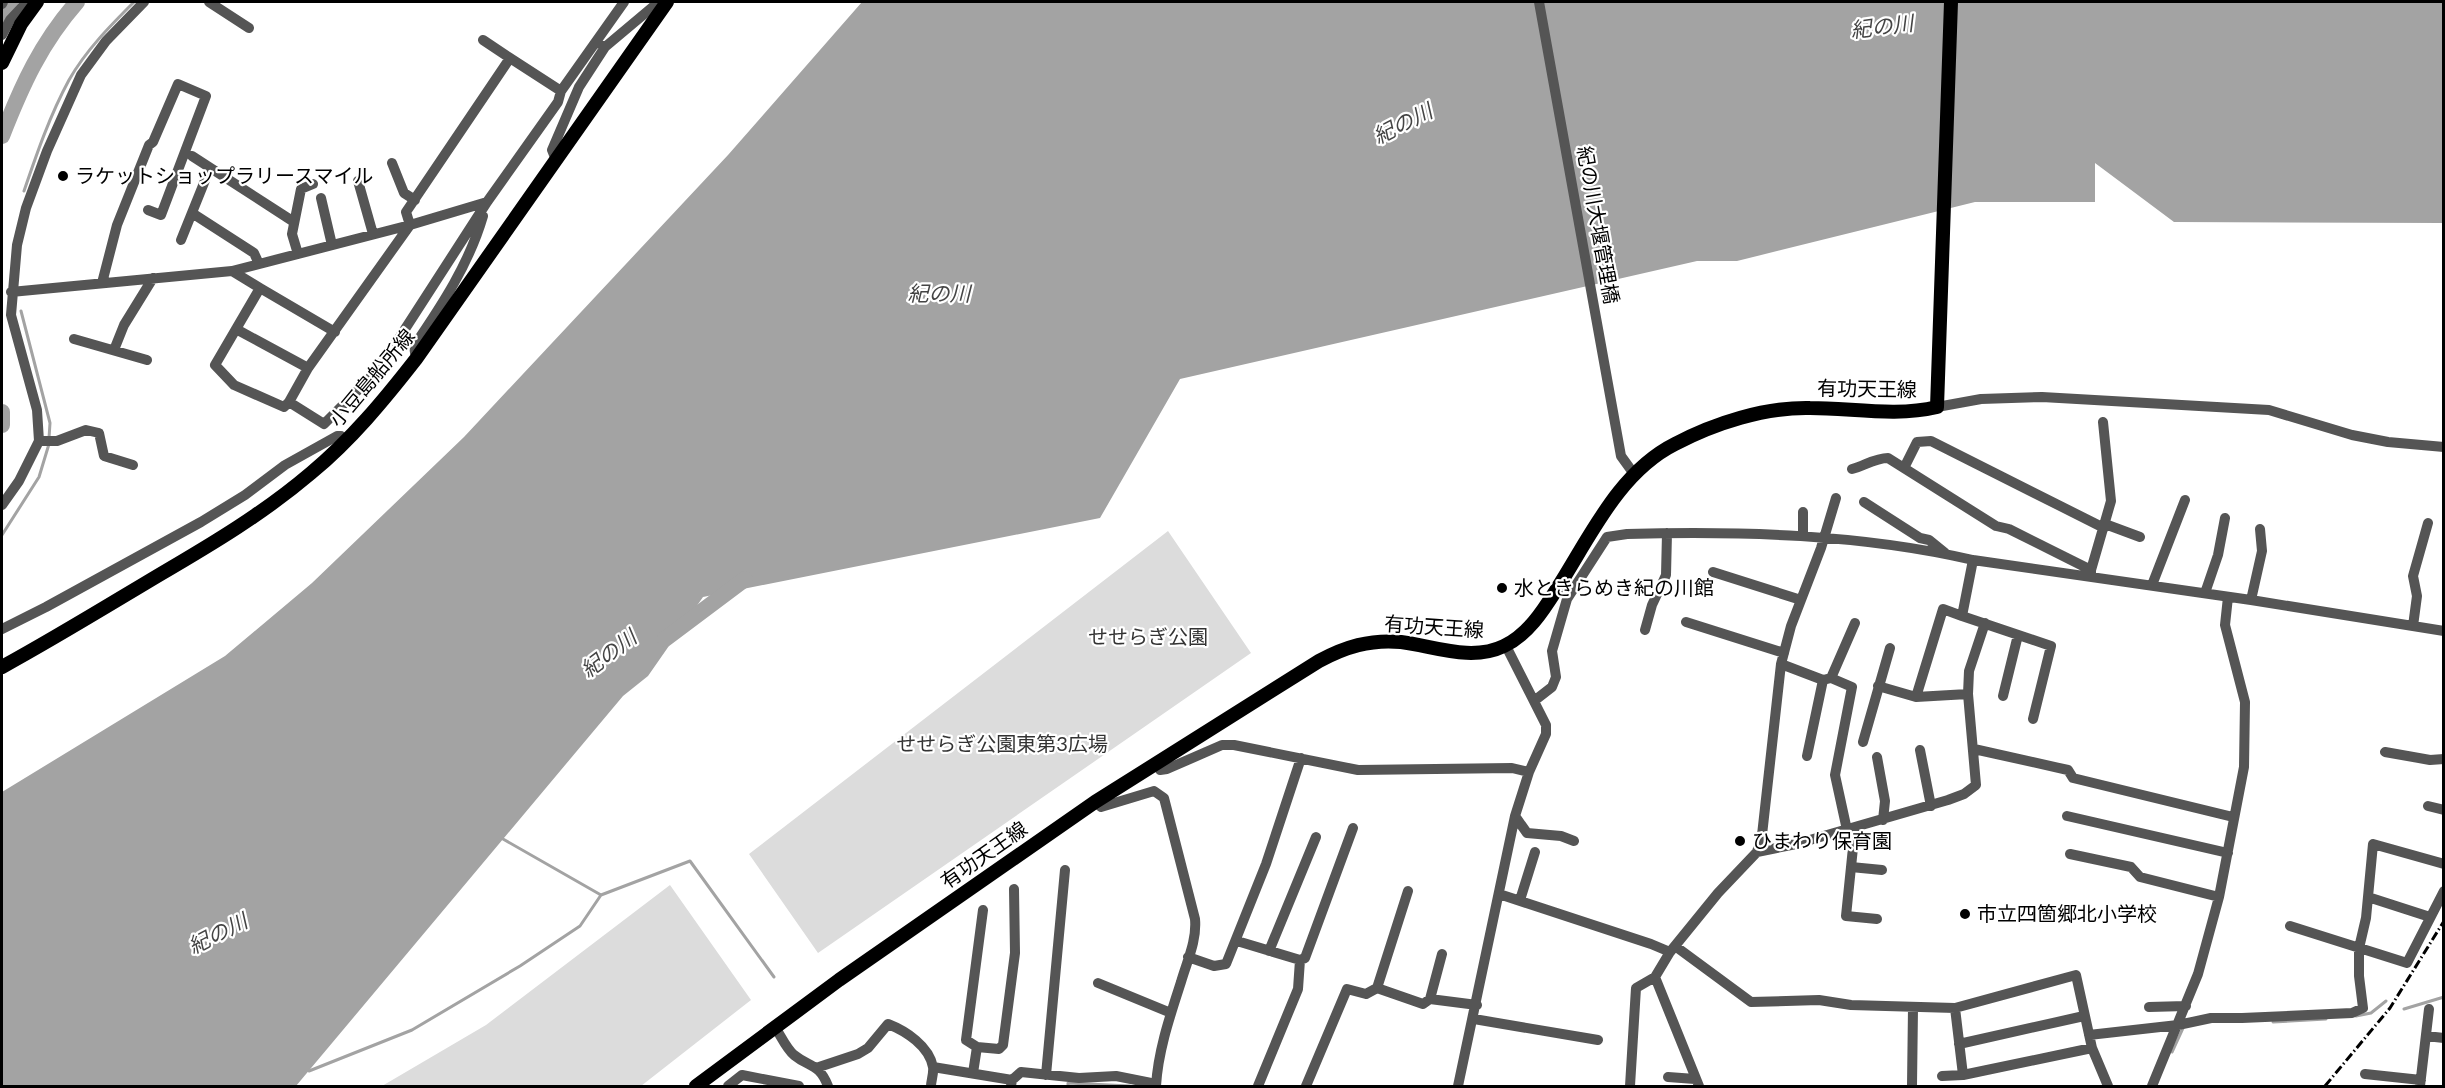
<svg xmlns="http://www.w3.org/2000/svg" width="2445" height="1088" font-family="Lato,'Noto Sans JP',sans-serif">
<style>
.green{fill:#dcdcdc}
.water{fill:#a3a3a3}
.lines{fill:none;stroke-linecap:round;stroke-linejoin:round}
.stream{stroke:#a3a3a3;stroke-width:3}
.river{stroke:#a3a3a3;stroke-width:16}
.minor{stroke:#555;stroke-width:10}
.major{stroke:#000;stroke-width:14}
.rail{stroke:#000;stroke-width:3;stroke-dasharray:9 3 1.5 3;stroke-linecap:butt}
.poi-dot{fill:#000;stroke:#fff;stroke-width:2}
.labels{text-anchor:middle;stroke-width:4.5;stroke-linejoin:round;paint-order:stroke}
.poi-label{font-size:20px;fill:#000;stroke:#fff;text-anchor:start}
.street-label{font-size:20px;fill:#000;stroke:#fff}
.park-label{font-size:20px;fill:#333;stroke:#fff}
.water-label{font-size:21px;font-style:italic;fill:#444;stroke:#fff}
</style>
<rect width="100%" height="100%" fill="#fff"/>
<path class="green" d="M 1168,531 L 1251,653 L 818,953 L 749,854 Z
M 670,885 L 751,1000 L 641,1086 L 382,1086 L 486,1025 Z"/>
<path class="water" d="M 862,2 L 2443,2 L 2443,223 L 2174,222 L 2095,163 L 2095,202 L 1975,202 L 1737,261 L 1697,261 L 1180,379 L 1100,518 L 703,597 L 648,676 L 623,696 L 296,1086 L 2,1086 L 2,792 L 225,656 L 312,583 L 464,437 L 728,155 Z"/>
<g class="lines">
<path class="stream" d="M 24,191 C 37,153 50,115 69,80 C 86,50 111,25 134,2
M 21,311 L 50,423 L 49,438
M 2,535 L 39,477 L 49,444
M 503,839 L 601,895
M 2404,1009 L 2444,997
M 2356,1016 L 2371,1013 L 2386,1001
M 2273,1022 L 2326,1019
M 2172,1052 L 2183,1028
M 309,1071 L 412,1030 L 520,966 L 580,926 L 601,895 L 690,861 L 774,977
M 1068,1086 L 1068,1083 L 1130,1086"/>
<path class="river" d="M 2,18 L 11,2
M 2,136 C 22,85 41,43 77,2
M 2,412 L 2,425
M 665,639 L 745,579"/>
<path class="minor" d="M 209,2 L 249,28
M 1539,2 L 1621,456 L 1634,474
M 2,4 L 3,2
M 2,35 L 10,20 L 27,2
M 483,40 L 510,58
M 600,44 L 605,47 L 655,5
M 192,156 L 294,222
M 556,160 L 552,150 L 579,87 L 605,47
M 392,163 L 404,193 L 415,200
M 358,181 L 373,234
M 321,198 L 332,245
M 192,213 L 254,253 L 259,264
M 181,240 L 210,168
M 298,254 L 292,234 L 301,189 L 313,184
M 232,271 L 260,288 L 215,365 L 234,385 L 284,407 L 289,402 L 324,424 L 369,379 L 396,343 L 487,202 L 558,102 L 561,91 L 624,2
M 102,283 L 117,225 L 149,145 L 153,142 L 178,84 L 206,96 L 161,215 L 148,210
M 260,288 L 335,332
M 11,292 L 232,271 L 410,225 L 487,202
M 236,329 L 308,368
M 74,339 L 147,360
M 114,350 L 124,325 L 153,278
M 416,359 L 414,346 C 442,305 469,264 483,216
M 289,402 L 308,368 L 410,225 L 406,212 L 510,58 L 561,91
M 1937,407 L 1981,399 L 2042,397 L 2269,410 L 2352,435 L 2388,442 L 2444,447
M 39,441 L 57,441 L 86,430 L 99,433 L 104,456 L 133,465
M 1904,468 L 1917,442 L 1931,441 L 2104,528
M 1852,469 C 1864,466 1875,458 1888,458 L 1996,526 L 2009,529 L 2091,570
M 1864,502 L 1920,538 L 1929,540 L 1945,553
M 2,505 L 19,481 L 39,441 L 37,410 L 11,315 L 17,245 L 26,208 L 47,151 L 81,75 L 106,41 L 144,2
M 1803,512 L 1803,536
M 2105,524 L 2140,537
M 1713,572 L 1801,600
M 2091,577 L 2091,570 L 2111,501 L 2103,422
M 2152,585 L 2185,500
M 2205,593 L 2218,555 L 2225,518
M 2251,600 L 2262,551 L 2260,529
M 1962,616 L 2051,646 L 2033,719
M 1686,622 L 1784,653
M 2413,626 L 2417,596 L 2413,576 L 2428,523
M 2,629 L 46,607 L 201,522 L 245,495 L 285,465 L 337,436 L 341,436 L 346,441
M 1645,630 L 1652,605 L 1666,575 L 1667,533
M 1781,664 L 1823,680 L 1831,678 L 1852,687 L 1835,775 L 1847,830
M 1831,678 L 1855,623
M 1878,686 L 1916,697
M 1968,694 L 1969,671 L 1985,623
M 2003,696 L 2018,635
M 1534,701 L 1552,687 L 1556,677 L 1552,651 L 1567,599 L 1607,537 L 1627,534 C 1742,531 1860,534 1973,560 L 2251,600 L 2444,631
M 1863,742 L 1890,648
M 1974,749 L 2068,770 L 2073,778 L 2233,817
M 1920,750 L 1931,806
M 2385,752 L 2430,760 L 2444,759
M 1807,756 L 1823,680
M 1877,757 L 1885,801 L 1883,820
M 1160,770 L 1167,769 L 1222,745 L 1234,745 L 1358,770 L 1512,768 L 1529,772
M 1095,802 L 1101,807 L 1154,791 L 1164,798 L 1195,919 C 1197,941 1187,961 1181,982 C 1170,1016 1158,1051 1156,1086
M 2428,806 L 2444,810
M 1515,816 L 1527,833 L 1561,836 L 1574,841
M 2067,816 L 2228,853
M 1855,828 L 1846,916 L 1877,919
M 1757,852 L 1796,844 L 1948,800 L 1964,794 L 1976,785 L 1968,694 L 1916,697 L 1943,609 L 1962,616 L 1973,560
M 2070,854 L 2131,867 L 2140,877 L 2219,897
M 1851,867 L 1882,870
M 1499,894 L 1651,944 L 1670,952
M 2368,897 L 2430,917
M 1520,900 L 1535,852
M 2290,926 L 2407,963 L 2444,891
M 1237,941 L 1300,960 L 1305,958 L 1353,828
M 1675,946 L 1751,1002 L 1819,1000 L 1851,1005 L 1955,1008 L 2076,975 L 2092,1048 L 2108,1086
M 1269,951 L 1316,837
M 1188,957 L 1214,966 L 1226,964 L 1266,864 L 1301,758
M 1098,983 L 1171,1013
M 1377,988 L 1408,891
M 1430,999 L 1442,954
M 2149,1007 L 2186,1006
M 1955,1008 L 1963,1075
M 1474,1019 L 1598,1040
M 775,1027 C 781,1036 786,1048 794,1055 C 810,1068 819,1063 828,1086
M 2089,1035 L 2178,1025 L 2211,1018 L 2242,1018 L 2352,1013 L 2363,1008 L 2359,976 L 2359,948 L 2366,918 L 2373,844 L 2444,864
M 2426,1036 L 2444,1038
M 1959,1044 L 2084,1016
M 977,1047 L 999,1049 L 1003,1045 L 1015,953 L 1014,889
M 933,1067 L 1012,1080
M 816,1068 L 858,1054 L 868,1048 L 888,1024 C 906,1031 929,1046 933,1067 C 934,1073 931,1081 931,1086
M 973,1073 L 977,1047 L 966,1040 L 983,910
M 2365,1074 L 2421,1080
M 1046,1075 L 1065,870
M 1942,1076 L 1963,1075 L 2092,1048
M 1668,1077 L 1695,1079
M 728,1086 L 742,1075 L 799,1086
M 1011,1086 L 1012,1080 L 1021,1072 L 1079,1078 L 1116,1076 L 1156,1084
M 1258,1086 L 1298,989 L 1300,960
M 1306,1086 L 1347,989 L 1366,994 L 1377,988 L 1423,1004 L 1430,999 L 1477,1005
M 1458,1086 L 1515,816 L 1529,772 L 1546,734 L 1546,725 L 1506,646
M 1630,1086 L 1636,988 L 1655,977
M 1699,1086 L 1655,977 L 1670,952 L 1718,893 L 1757,852 L 1762,835 L 1781,664 L 1791,626 L 1821,548 L 1836,498
M 1912,1086 L 1913,1008
M 2152,1086 L 2198,974 L 2219,897 L 2244,767 L 2245,702 L 2225,625 L 2228,597
M 2420,1086 L 2429,1009"/>
<path class="major" d="M 2,63 L 21,24 L 37,2
M 2,667 C 55,638 107,606 159,575 C 212,544 264,513 311,473 C 351,440 384,400 416,359 L 667,2
M 696,1086 L 839,980 L 1095,802 L 1319,661 C 1345,647 1370,639 1401,642 C 1434,646 1471,662 1504,646 C 1529,634 1544,609 1558,587 C 1590,537 1619,472 1675,444 C 1715,423 1765,407 1810,408 C 1852,408 1896,417 1937,407 L 1951,2"/>
<path class="rail" d="M 2325,1086 L 2390,1008 L 2444,921"/>
</g>
<g class="poi-dot">
<circle cx="63" cy="176" r="6"/>
<circle cx="1502" cy="588" r="6"/>
<circle cx="1740" cy="841" r="6"/>
<circle cx="1965" cy="914" r="6"/>
</g>
<g class="labels">
<g class="poi-label">
<text x="75" y="183">ラケットショップラリースマイル</text>
<text x="1514" y="595">水ときらめき紀の川館</text>
<text x="1752" y="848">ひまわり保育園</text>
<text x="1977" y="921">市立四箇郷北小学校</text>
</g>
<g class="street-label">
<text transform="translate(1598 225) rotate(80)" y="7">紀の川大堰管理橋</text>
<text transform="translate(372 378) rotate(-50)" y="7">小豆島船所線</text>
<text transform="translate(1867 389) rotate(1)" y="7">有功天王線</text>
<text transform="translate(1434 627) rotate(4)" y="7">有功天王線</text>
<text transform="translate(984 855) rotate(-35)" y="7">有功天王線</text>
</g>
<g class="park-label">
<text x="1148" y="644">せせらぎ公園</text>
<text x="1002" y="751">せせらぎ公園東第3広場</text>
</g>
<g class="water-label">
<text transform="translate(1882 27) rotate(-7)" y="7">紀の川</text>
<text transform="translate(1403 124) rotate(-27)" y="7">紀の川</text>
<text x="939" y="301">紀の川</text>
<text transform="translate(609 654) rotate(-37)" y="7">紀の川</text>
<text transform="translate(218 934) rotate(-27)" y="7">紀の川</text>
</g>
</g>
<rect width="2445" height="1088" fill="none" stroke="#000000" stroke-width="6"/>
</svg>
